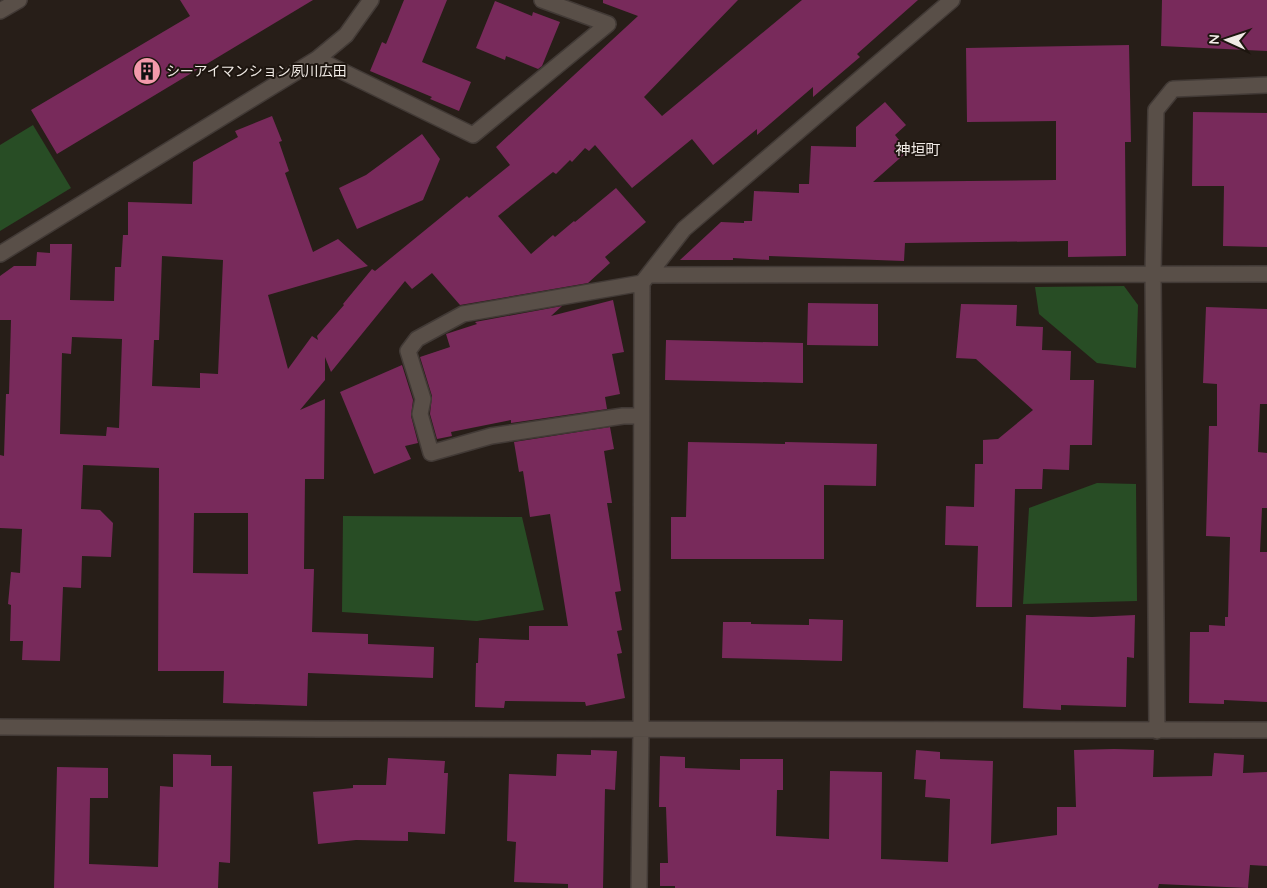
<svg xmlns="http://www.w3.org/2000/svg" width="1267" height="888" font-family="Quicksand,'Noto Sans JP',sans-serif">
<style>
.green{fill:#284d25}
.building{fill:#782a5b;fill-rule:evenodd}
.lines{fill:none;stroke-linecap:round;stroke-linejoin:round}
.minor-casing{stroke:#423a36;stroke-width:18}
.minor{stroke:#594f48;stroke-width:15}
.labels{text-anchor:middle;stroke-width:4;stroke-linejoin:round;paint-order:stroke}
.poi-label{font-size:14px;fill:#f1ebe6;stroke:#1d150f;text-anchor:start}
.neighbourhood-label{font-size:15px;fill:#f1ebe6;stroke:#1d150f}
</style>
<rect width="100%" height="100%" fill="#271e18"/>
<path class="green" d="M 33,125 L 71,188 L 0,231 L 0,145 Z
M 1124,286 L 1138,305 L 1136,368 L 1097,363 L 1039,314 L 1035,287 Z
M 1097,483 L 1136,484 L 1137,601 L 1023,604 L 1029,508 Z
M 343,516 L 522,517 L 544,610 L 477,621 L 342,612 Z"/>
<path class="building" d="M 180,0 L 313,0 L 57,154 L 31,110 L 190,16 Z
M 404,0 L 447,0 L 422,62 L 471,82 L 459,111 L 430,99 L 432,97 L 370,71 L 382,42 L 386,44 Z
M 603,0 L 738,0 L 644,97 L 662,116 L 802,0 L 918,0 L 857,54 L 860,57 L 813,97 L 813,87 L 757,135 L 757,129 L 713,165 L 692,139 L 632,188 L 595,145 L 589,151 L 585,148 L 572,162 L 570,160 L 556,174 L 553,172 L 498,216 L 531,254 L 553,235 L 555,237 L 574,221 L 575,222 L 616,188 L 646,222 L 605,257 L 610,263 L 588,283 L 460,305 L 432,273 L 412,289 L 405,281 L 331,372 L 325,357 L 325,380 L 300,410 L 325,399 L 324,479 L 305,479 L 304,569 L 314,569 L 312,632 L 368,634 L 368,644 L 434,647 L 433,678 L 308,673 L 307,706 L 223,703 L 224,671 L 158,671 L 159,468 L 83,465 L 81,509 L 100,510 L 113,523 L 111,557 L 82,556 L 81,588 L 63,587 L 60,661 L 22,660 L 23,641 L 10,641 L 11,605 L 8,604 L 11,572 L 20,573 L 22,529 L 0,528 L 0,455 L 4,456 L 6,394 L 9,394 L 11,320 L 0,320 L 0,276 L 14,266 L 36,266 L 37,252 L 50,253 L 50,244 L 72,244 L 70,300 L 114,301 L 115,267 L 121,267 L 123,235 L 128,235 L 128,202 L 192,204 L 193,162 L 238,137 L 235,131 L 272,116 L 282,141 L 279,142 L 289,171 L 285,173 L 313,252 L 338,239 L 368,266 L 268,295 L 288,369 L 312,336 L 318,340 L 317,336 L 344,305 L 343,304 L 372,269 L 375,271 L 467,196 L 469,198 L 510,165 L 496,147 L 638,16 L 603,3 ZM 162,256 L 223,260 L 218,374 L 200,373 L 200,388 L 152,386 L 154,340 L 159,340 ZM 72,337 L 122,339 L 119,428 L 107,427 L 106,436 L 60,434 L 62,353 L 71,354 ZM 194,513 L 248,513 L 248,574 L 193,573 Z
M 1162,0 L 1267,0 L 1267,51 L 1161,46 Z
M 495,1 L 532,16 L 533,12 L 560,22 L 542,66 L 538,69 L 506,56 L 505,60 L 476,48 Z
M 1129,45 L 1131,142 L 1125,142 L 1126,256 L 1068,257 L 1068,241 L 905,243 L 904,261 L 769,256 L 769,260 L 733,258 L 733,260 L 680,260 L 721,222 L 744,223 L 744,221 L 752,221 L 754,191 L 799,193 L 799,184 L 809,184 L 811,146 L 856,147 L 856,127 L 885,102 L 906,125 L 895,135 L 908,151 L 873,182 L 1056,180 L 1056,121 L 967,122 L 966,48 Z
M 1193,112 L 1267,113 L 1267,247 L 1223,246 L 1224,186 L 1192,186 Z
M 422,134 L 440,159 L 423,200 L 357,229 L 339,188 L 366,175 Z
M 613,300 L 624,352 L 612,354 L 620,394 L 605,397 L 607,409 L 511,423 L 511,420 L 451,432 L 452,436 L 437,439 L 430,414 L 432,396 L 420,357 L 450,347 L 446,334 L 477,324 L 475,322 L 562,306 L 551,316 Z
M 808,303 L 878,304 L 878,346 L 807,345 Z
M 961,304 L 1017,305 L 1016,326 L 1043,327 L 1042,350 L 1071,351 L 1070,380 L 1094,380 L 1092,445 L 1070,445 L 1069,470 L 1043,469 L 1042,489 L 1015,489 L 1012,607 L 976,607 L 978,546 L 945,545 L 946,506 L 974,507 L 975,464 L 983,464 L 983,440 L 998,439 L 1033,410 L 976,359 L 956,358 Z
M 1206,307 L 1267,309 L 1267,404 L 1260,404 L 1258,452 L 1267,453 L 1267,508 L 1262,508 L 1260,552 L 1267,552 L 1267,702 L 1224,700 L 1224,704 L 1189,703 L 1190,632 L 1209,632 L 1209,625 L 1225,626 L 1225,617 L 1228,617 L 1230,537 L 1206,536 L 1209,426 L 1217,426 L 1217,384 L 1203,383 Z
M 666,340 L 803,343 L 803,383 L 665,380 Z
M 402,365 L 413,400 L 411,416 L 418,443 L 405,446 L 411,459 L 374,474 L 340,392 Z
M 610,427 L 614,449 L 604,451 L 612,503 L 607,503 L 621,591 L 615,592 L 622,630 L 617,631 L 622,653 L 617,654 L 625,698 L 586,706 L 585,702 L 505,701 L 504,708 L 475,707 L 476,663 L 478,663 L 479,638 L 529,640 L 529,626 L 568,626 L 550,514 L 530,517 L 523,471 L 519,472 L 514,442 Z
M 688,442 L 785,444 L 785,442 L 877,444 L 876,486 L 824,485 L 824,559 L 671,559 L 671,517 L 686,517 Z
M 1026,615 L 1092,617 L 1135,615 L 1134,658 L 1127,657 L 1126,707 L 1061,705 L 1061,710 L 1023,708 Z
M 809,619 L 843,620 L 842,661 L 722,658 L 723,622 L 751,622 L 751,624 L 809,625 Z
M 1114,749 L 1154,750 L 1153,777 L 1212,776 L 1214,753 L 1244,755 L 1243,773 L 1267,772 L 1267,866 L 1250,865 L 1248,888 L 1159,884 L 1158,888 L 675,888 L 675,886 L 660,886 L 660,863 L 668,863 L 666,807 L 659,807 L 660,756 L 685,757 L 685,768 L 740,770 L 740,759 L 783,759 L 783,790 L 777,790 L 776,836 L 829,839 L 830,771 L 882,772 L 881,859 L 948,862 L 950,799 L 925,797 L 926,780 L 914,779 L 916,750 L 940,752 L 940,759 L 993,761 L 991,844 L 1057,835 L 1057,807 L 1076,807 L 1074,750 Z
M 591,750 L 617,751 L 615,790 L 605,789 L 603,888 L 568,888 L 568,884 L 514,882 L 516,842 L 507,841 L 509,774 L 556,776 L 557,754 L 591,755 Z
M 173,754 L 211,755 L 211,766 L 232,766 L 230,863 L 219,862 L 218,888 L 54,888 L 57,767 L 108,768 L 108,798 L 90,798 L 89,864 L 158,867 L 160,786 L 173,787 Z
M 388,758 L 445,761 L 444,773 L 448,773 L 445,834 L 408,832 L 408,841 L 356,840 L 318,844 L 313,792 L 353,788 L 353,785 L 386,785 Z"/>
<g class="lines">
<g class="minor-casing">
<path id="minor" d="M 0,11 L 19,0
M 317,59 L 473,135 L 608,24 L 542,0
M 0,254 L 317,59 L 346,35 L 371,0
M 649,275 L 1267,274
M 641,416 L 623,416 L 491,436 L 431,453 L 420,414 L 423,399 L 408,351 L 417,339 L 463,314 L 642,283
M 0,727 L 320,729 L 1267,730
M 1157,731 L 1153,275 L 1156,110 L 1173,89 L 1267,85
M 639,888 L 641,729 L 642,283 L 684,229 L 952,0"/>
</g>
<use href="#minor" class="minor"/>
</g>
<defs>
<g id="building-disc" transform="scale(1.4375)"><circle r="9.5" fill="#f39aab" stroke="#1d150f"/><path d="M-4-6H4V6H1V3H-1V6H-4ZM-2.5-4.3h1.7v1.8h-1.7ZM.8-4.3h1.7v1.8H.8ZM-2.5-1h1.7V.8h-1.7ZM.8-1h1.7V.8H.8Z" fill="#111"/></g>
</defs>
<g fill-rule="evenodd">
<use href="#building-disc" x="147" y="71"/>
</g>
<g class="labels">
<g class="poi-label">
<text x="166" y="76">シーアイマンション夙川広田</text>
</g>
<g class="neighbourhood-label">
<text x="918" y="155">神垣町</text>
</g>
</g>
<g transform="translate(1227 40) rotate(273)" stroke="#1d150f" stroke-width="4" paint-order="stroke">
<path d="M0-4L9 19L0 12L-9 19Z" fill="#f1ebe6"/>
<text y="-8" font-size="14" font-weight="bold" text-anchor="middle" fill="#f1ebe6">N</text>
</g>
</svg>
